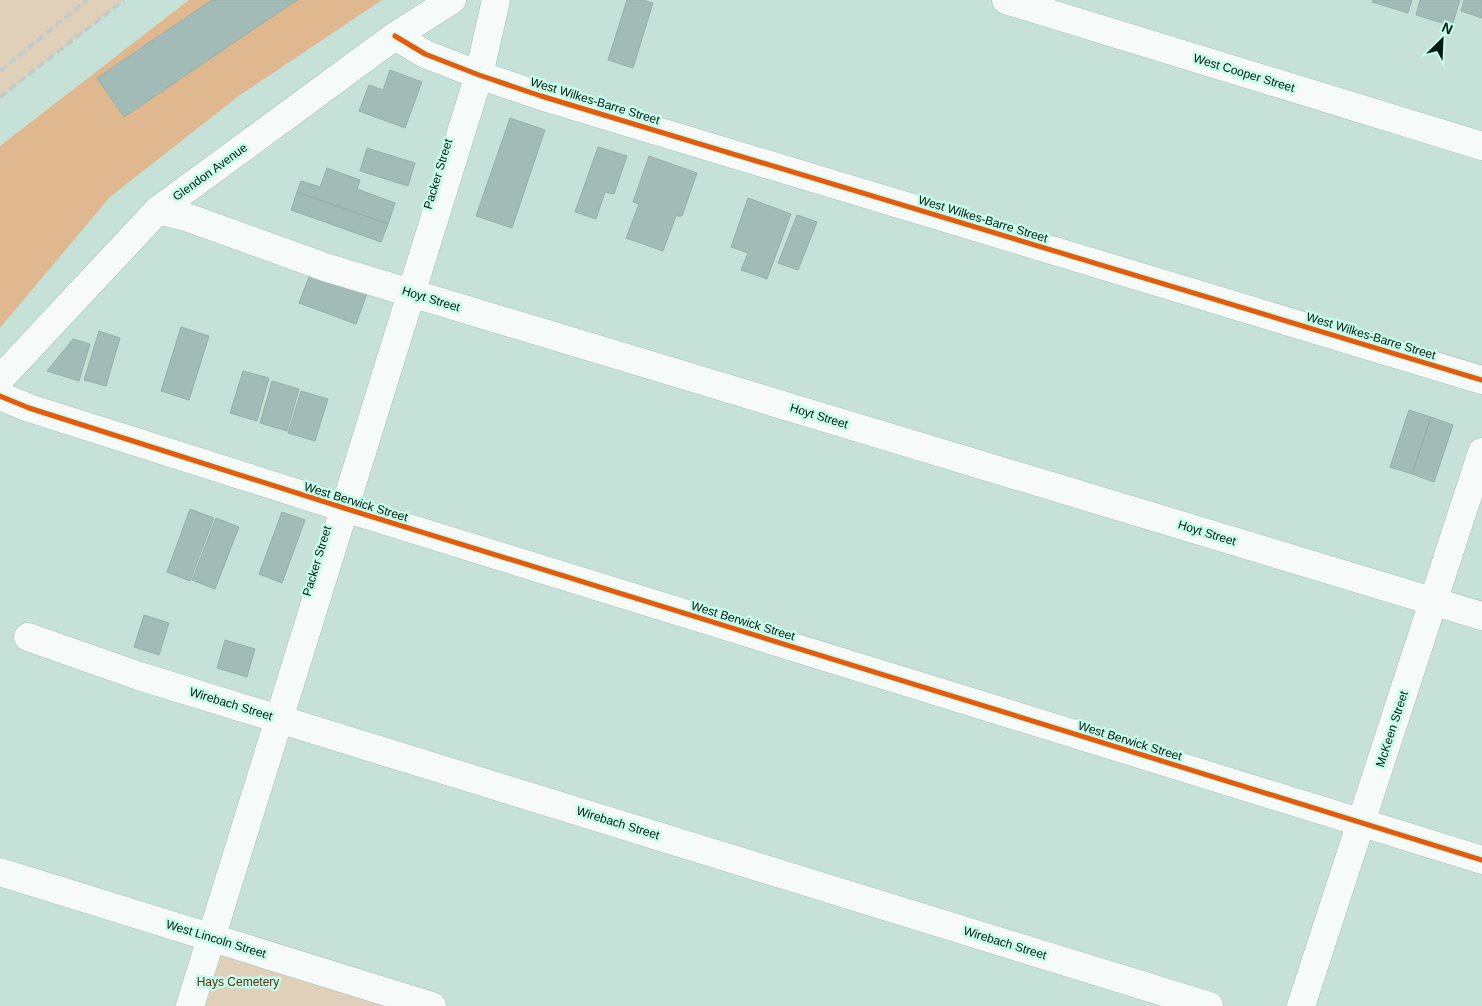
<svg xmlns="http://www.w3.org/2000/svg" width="1482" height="1006" font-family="Helvetica,sans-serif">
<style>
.green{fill:#e0d0ba}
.forest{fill:#dfb890}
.building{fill:#a3bbb6;stroke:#98afaa}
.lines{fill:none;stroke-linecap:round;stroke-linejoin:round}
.minor-casing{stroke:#a9beb7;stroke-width:29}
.minor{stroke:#f6fbf9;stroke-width:28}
.rail{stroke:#c4ccca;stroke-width:4;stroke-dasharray:8 4;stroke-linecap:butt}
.cycleway-casing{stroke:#c7fbea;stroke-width:8}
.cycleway{stroke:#e8590c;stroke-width:5}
.labels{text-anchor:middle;stroke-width:5;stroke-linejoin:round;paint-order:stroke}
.street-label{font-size:12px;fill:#061a14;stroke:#c7fbea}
.park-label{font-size:12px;fill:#573117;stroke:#c7fbea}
</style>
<rect width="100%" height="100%" fill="#c6e2d8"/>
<path class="green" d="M 0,0 L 124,0 L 0,97 Z
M 222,953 L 392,1006 L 206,1006 Z"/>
<path class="forest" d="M 189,0 L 382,0 L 240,95 L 110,197 L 0,328 L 0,146 Z"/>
<path class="building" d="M 212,0 L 297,0 L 124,117 L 97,78 Z
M 627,0 L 643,0 L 653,3 L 633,68 L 608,60 Z
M 1373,0 L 1412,0 L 1408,13 L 1372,2 Z
M 1420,0 L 1460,0 L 1452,26 L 1416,15 Z
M 1464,0 L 1482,0 L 1482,18 L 1461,11 Z
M 390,70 L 422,82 L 405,128 L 359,111 L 369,85 L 383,90 Z
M 510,118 L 545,130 L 512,228 L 476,216 Z
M 598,147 L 627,156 L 614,194 L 605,192 L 596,219 L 575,212 Z
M 367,148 L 415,163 L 408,186 L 360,171 Z
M 649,156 L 697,173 L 682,216 L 676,216 L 663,251 L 626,238 L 639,204 L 633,202 Z
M 327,168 L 360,180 L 357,189 L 395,203 L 388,224 L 297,192 L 301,181 L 320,187 Z
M 297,192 L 388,224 L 381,242 L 291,210 Z
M 748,198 L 791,214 L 767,279 L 741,270 L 748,253 L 731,247 Z
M 797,215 L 817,222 L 798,270 L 778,263 Z
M 310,274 L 367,294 L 356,324 L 299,303 Z
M 181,327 L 209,336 L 189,400 L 161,391 Z
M 99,331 L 120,338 L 106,386 L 84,380 Z
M 73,339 L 90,344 L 79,381 L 47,371 Z
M 243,371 L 269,378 L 257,421 L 230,413 Z
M 272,381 L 299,389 L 287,431 L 260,423 Z
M 301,391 L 328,399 L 315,441 L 288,433 Z
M 1409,410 L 1431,417 L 1412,474 L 1390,467 Z
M 1431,417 L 1453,425 L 1434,482 L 1412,474 Z
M 190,509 L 214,518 L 190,581 L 167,572 Z
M 282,512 L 305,520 L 282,583 L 259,574 Z
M 216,518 L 239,527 L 215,589 L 192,580 Z
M 144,615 L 169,623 L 159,655 L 134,647 Z
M 225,640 L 255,649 L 247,677 L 217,668 Z"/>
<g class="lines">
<g class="minor-casing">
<path id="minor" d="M 1006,0 L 1482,146
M 395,36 L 425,54 L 479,75 L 541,96 L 1482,380
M 158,210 L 189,218 L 325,267 L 1482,616
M 0,379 L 158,210 L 395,36 L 452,0
M 0,396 L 29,408 L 344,508 L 1482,860
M 28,637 L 139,676 L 1209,1006
M 0,872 L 432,1006
M 190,1006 L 479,75 L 496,0
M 1301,1006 L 1482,452"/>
</g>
<use href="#minor" class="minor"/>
<path class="rail" d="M 0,71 L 87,0
M 0,97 L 124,0"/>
<g class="cycleway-casing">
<path id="cycleway" d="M 395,36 L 425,54 L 479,75 L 541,96 L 1482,380
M 0,396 L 29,408 L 344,508 L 1482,860"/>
</g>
<use href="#cycleway" class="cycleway"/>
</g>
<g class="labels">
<g class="street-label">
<text transform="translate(1244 73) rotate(17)" y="4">West Cooper Street</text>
<text transform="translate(595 101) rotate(17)" y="4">West Wilkes-Barre Street</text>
<text transform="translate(210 172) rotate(-36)" y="4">Glendon Avenue</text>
<text transform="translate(438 174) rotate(-73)" y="4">Packer Street</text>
<text transform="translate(983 219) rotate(17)" y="4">West Wilkes-Barre Street</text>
<text transform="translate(431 299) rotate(17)" y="4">Hoyt Street</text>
<text transform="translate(1371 336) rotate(17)" y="4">West Wilkes-Barre Street</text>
<text transform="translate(819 416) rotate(17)" y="4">Hoyt Street</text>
<text transform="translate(356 502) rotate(17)" y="4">West Berwick Street</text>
<text transform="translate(1207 533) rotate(17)" y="4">Hoyt Street</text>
<text transform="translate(317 561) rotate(-73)" y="4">Packer Street</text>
<text transform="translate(743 621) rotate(17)" y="4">West Berwick Street</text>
<text transform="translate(231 704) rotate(17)" y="4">Wirebach Street</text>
<text transform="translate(1392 729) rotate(-72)" y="4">McKeen Street</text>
<text transform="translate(1130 741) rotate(17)" y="4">West Berwick Street</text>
<text transform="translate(618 823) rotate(17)" y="4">Wirebach Street</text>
<text transform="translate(216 939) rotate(17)" y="4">West Lincoln Street</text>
<text transform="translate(1005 943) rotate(17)" y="4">Wirebach Street</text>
</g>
<g class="park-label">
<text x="238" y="986">Hays Cemetery</text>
</g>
</g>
<g transform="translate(1442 40) rotate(24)" stroke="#c7fbea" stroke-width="4" paint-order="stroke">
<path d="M0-4L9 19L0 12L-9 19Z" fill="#061a14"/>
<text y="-8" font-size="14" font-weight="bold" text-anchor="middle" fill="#061a14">N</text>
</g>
</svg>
